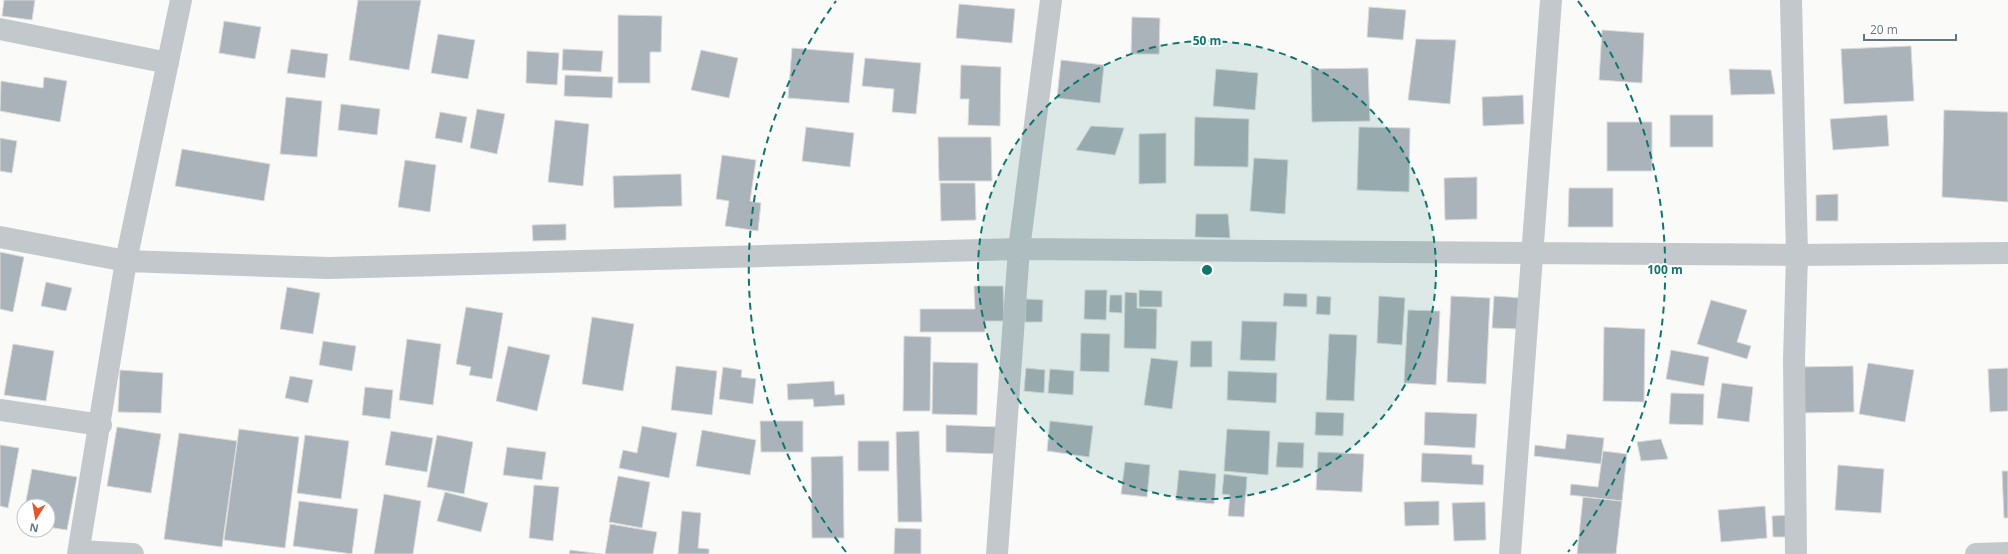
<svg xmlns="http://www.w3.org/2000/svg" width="2008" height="554" font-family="'Open Sans',sans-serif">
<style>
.building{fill:#aab3b9;stroke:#dcdcda}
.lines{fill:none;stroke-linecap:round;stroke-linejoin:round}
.street{stroke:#c3c8cc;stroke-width:22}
.ring{fill:none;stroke:#0f766e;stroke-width:2;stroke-dasharray:7 5}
.centre{fill:#0f766e;stroke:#fff;stroke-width:2}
.ring-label{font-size:12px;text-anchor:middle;font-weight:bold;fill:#0f766e;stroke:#fff;stroke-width:4;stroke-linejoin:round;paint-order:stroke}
</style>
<rect width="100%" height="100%" fill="#fafaf8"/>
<path class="building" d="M 4,0 L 35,0 L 32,20 L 2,16 Z
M 358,0 L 421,0 L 409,70 L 349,60 Z
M 959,4 L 1015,9 L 1012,43 L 956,38 Z
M 1369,7 L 1406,10 L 1403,40 L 1367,37 Z
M 618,15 L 662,16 L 661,52 L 650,52 L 650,83 L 618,83 Z
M 1132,17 L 1160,18 L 1159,54 L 1131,54 Z
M 224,21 L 261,27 L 255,59 L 219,53 Z
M 1602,30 L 1644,33 L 1642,83 L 1599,80 Z
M 438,34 L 475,40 L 468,79 L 431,73 Z
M 1416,39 L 1456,40 L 1450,104 L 1408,100 Z
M 1911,46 L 1914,101 L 1844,104 L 1841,49 Z
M 792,48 L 854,53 L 849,103 L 788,98 Z
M 291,49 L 328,54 L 325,78 L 287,73 Z
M 563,49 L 603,51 L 601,72 L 562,70 Z
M 701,50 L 738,58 L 729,98 L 691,90 Z
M 527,51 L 559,53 L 557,85 L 526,83 Z
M 865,58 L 921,63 L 916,114 L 892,112 L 894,89 L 862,86 Z
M 1061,60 L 1104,65 L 1100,103 L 1057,98 Z
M 961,65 L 1001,67 L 1000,126 L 968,125 L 969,99 L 960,99 Z
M 1368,68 L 1370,121 L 1312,122 L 1311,69 Z
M 1216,69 L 1258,73 L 1255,110 L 1213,106 Z
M 1729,69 L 1771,70 L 1775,94 L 1731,95 Z
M 565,75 L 613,77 L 612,98 L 564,96 Z
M 44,77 L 67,81 L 60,122 L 0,111 L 1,81 L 43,88 Z
M 1523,95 L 1524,124 L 1483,126 L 1482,97 Z
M 286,97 L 322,101 L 317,157 L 280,154 Z
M 341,104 L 380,109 L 377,135 L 338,130 Z
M 477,109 L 505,114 L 497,154 L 470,148 Z
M 1944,110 L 2008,112 L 2008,202 L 1942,197 Z
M 440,112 L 467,117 L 462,143 L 435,138 Z
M 1670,115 L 1713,115 L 1713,147 L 1670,147 Z
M 1887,115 L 1889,146 L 1833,150 L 1830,119 Z
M 1195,117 L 1249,119 L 1248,167 L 1194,166 Z
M 555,120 L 589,124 L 583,186 L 548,182 Z
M 1607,122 L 1652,122 L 1652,171 L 1607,171 Z
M 1091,126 L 1124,128 L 1115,155 L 1076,150 Z
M 806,127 L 854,133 L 850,167 L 802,161 Z
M 1359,127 L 1410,128 L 1409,192 L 1357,190 Z
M 1166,133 L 1166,183 L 1139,184 L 1139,134 Z
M 938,137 L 991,137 L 992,181 L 939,181 Z
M 0,138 L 17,141 L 12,173 L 0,171 Z
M 182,149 L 270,164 L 264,201 L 175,186 Z
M 722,155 L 756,160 L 750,201 L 761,203 L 758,231 L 725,226 L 729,201 L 716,199 Z
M 1254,158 L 1288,160 L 1285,214 L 1250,211 Z
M 405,160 L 436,165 L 430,212 L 398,207 Z
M 681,174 L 682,206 L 614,208 L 613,176 Z
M 1477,177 L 1477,219 L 1445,220 L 1444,178 Z
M 940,183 L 975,183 L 976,220 L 941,221 Z
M 1569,188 L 1613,188 L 1613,227 L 1568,227 Z
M 1838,194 L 1838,221 L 1816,221 L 1816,195 Z
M 1196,214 L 1228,214 L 1230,238 L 1195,237 Z
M 566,224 L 566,240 L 533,241 L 532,225 Z
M 0,252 L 24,257 L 13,312 L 0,309 Z
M 46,282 L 72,288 L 66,311 L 41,306 Z
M 974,286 L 1003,286 L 1004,321 L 985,321 L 985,332 L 920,332 L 920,309 L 975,309 Z
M 287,287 L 320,293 L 313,334 L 280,329 Z
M 1085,290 L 1107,290 L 1106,320 L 1084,319 Z
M 1139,290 L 1162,291 L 1162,307 L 1139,307 Z
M 1125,292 L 1137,293 L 1137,308 L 1157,309 L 1156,349 L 1124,348 Z
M 1284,293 L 1307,294 L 1307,307 L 1283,306 Z
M 1110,295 L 1122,295 L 1122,313 L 1109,312 Z
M 1317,296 L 1331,297 L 1330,315 L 1316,314 Z
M 1379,296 L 1405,298 L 1402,345 L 1377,343 Z
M 1451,296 L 1490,298 L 1486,384 L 1447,382 Z
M 1494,296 L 1522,298 L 1520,329 L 1492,328 Z
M 1026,299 L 1043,300 L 1042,322 L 1025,322 Z
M 1711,300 L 1747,310 L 1737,342 L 1751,346 L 1747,359 L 1697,344 Z
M 466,307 L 503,313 L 492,379 L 469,375 L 471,367 L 456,364 Z
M 1408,310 L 1440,311 L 1436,385 L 1404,383 Z
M 592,317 L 634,324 L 623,391 L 582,384 Z
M 1242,321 L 1277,322 L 1275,361 L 1240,360 Z
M 1604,327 L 1645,329 L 1644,402 L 1603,401 Z
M 1081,333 L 1110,334 L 1109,372 L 1080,371 Z
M 1329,334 L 1357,335 L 1354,401 L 1326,400 Z
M 904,336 L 931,337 L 930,411 L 903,411 Z
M 407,339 L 441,344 L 433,405 L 399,400 Z
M 323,341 L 356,346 L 352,371 L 319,365 Z
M 1191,341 L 1212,341 L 1212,367 L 1190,367 Z
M 13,344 L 54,351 L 46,401 L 4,395 Z
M 508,346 L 550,355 L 537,411 L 496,401 Z
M 1671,350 L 1709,357 L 1704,386 L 1666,379 Z
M 1151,358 L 1178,361 L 1172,409 L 1144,405 Z
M 933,362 L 978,363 L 977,415 L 932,414 Z
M 1868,363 L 1914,370 L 1905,422 L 1859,414 Z
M 676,366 L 717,371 L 712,415 L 671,410 Z
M 1853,366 L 1854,412 L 1798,413 L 1797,367 Z
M 723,367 L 742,370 L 741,377 L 756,379 L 753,404 L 719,399 Z
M 1026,368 L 1045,370 L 1044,393 L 1024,391 Z
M 2008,368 L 2008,411 L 1990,412 L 1988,369 Z
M 1050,369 L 1074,371 L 1073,395 L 1048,393 Z
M 120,370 L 163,373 L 161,413 L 118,412 Z
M 1228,371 L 1277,373 L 1276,403 L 1227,400 Z
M 290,376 L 313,380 L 308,403 L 285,398 Z
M 834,381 L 835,395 L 844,394 L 845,405 L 814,407 L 813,399 L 788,400 L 787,384 Z
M 1722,383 L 1753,387 L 1749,422 L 1717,418 Z
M 365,387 L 393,390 L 390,419 L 362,415 Z
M 1671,393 L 1704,394 L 1703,425 L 1669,424 Z
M 1316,412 L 1344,413 L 1343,436 L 1315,435 Z
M 1425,412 L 1477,414 L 1475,448 L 1424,445 Z
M 760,421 L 803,421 L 803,452 L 761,452 Z
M 1050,421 L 1093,426 L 1089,457 L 1047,451 Z
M 946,425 L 999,427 L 998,454 L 946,452 Z
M 642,426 L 677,433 L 669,478 L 619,468 L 623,450 L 637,453 Z
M 117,427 L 161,434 L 151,493 L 107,486 Z
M 239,429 L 299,437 L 285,548 L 224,540 Z
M 1227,429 L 1270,431 L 1268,475 L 1224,471 Z
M 702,430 L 756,440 L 750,475 L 696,466 Z
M 391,431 L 433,438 L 427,472 L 385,465 Z
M 919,431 L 922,522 L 898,522 L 896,432 Z
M 179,433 L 237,441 L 222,547 L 164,539 Z
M 1567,434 L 1604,438 L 1601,464 L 1534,456 L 1535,445 L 1565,449 Z
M 305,435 L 349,441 L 341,499 L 297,493 Z
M 437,435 L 473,442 L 464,494 L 427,487 Z
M 1661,439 L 1668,459 L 1641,461 L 1637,442 Z
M 858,441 L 889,441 L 889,471 L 858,471 Z
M 1278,442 L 1304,443 L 1303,468 L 1276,467 Z
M 0,445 L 19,448 L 8,508 L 0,506 Z
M 507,447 L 546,452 L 542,480 L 503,475 Z
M 1603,451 L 1627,454 L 1622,501 L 1570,495 L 1571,484 L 1598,487 Z
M 1318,452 L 1364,454 L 1362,492 L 1316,490 Z
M 1422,453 L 1472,455 L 1472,464 L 1484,465 L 1483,485 L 1421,482 Z
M 843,456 L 844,538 L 812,538 L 811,457 Z
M 1125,462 L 1150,465 L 1147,497 L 1121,494 Z
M 1838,465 L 1884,469 L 1881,513 L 1835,510 Z
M 32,469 L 77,477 L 67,530 L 48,527 L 48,506 L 25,506 Z
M 1179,470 L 1216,474 L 1214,504 L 1176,500 Z
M 2002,471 L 2008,471 L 2008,518 L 2004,518 Z
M 1224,474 L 1247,477 L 1244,517 L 1228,516 L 1230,495 L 1222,494 Z
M 618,476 L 650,482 L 642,528 L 609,522 Z
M 534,485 L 559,487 L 553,541 L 529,538 Z
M 445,492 L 488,503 L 481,532 L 437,521 Z
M 384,494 L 421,501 L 413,554 L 374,554 Z
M 1583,497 L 1622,501 L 1616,554 L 1577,554 Z
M 299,501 L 358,509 L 352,554 L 293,546 Z
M 1439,501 L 1439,525 L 1405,526 L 1404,502 Z
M 1485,502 L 1486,540 L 1454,541 L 1452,503 Z
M 1765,506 L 1767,538 L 1721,542 L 1718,510 Z
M 682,511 L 701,513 L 698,548 L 709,549 L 709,554 L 678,554 Z
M 1789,515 L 1790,537 L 1773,537 L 1772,516 Z
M 610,524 L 657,532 L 653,554 L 605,554 Z
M 895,528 L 921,529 L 921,554 L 894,554 Z
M 570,550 L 602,554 L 569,554 Z"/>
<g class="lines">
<path class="street" d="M 1791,0 L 1797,255 L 1794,359 L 1796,554
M 0,29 L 168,63
M 0,237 L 126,261 L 329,268 L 1019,249 L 1797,255 L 2008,253
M 0,410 L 101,425
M 79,551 L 133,554
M 78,554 L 126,261 L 181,0
M 997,554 L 1019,249 L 1051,0
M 1510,554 L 1551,0
M 1976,554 L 2008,553"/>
</g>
<circle cx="1207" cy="270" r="229" fill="#0f766e" fill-opacity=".12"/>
<g class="ring">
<circle cx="1207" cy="270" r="229"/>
<path d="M846 552A458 458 0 0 1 836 1M1578 1A458 458 0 0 1 1568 552"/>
</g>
<circle cx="1207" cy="270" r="6" class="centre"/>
<g class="ring-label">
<text x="1207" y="45">50 m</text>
<text x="1665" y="274">100 m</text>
</g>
<g transform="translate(36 518) rotate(191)"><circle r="19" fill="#ffffff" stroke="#c1c8cd"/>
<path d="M0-3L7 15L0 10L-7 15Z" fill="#e4572e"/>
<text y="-6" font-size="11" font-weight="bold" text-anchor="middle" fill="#657683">N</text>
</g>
<path d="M1864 34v6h92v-6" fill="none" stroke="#657683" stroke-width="2"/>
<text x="1870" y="34" font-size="12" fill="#657683" stroke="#ffffff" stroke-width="3" paint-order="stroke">20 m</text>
</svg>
